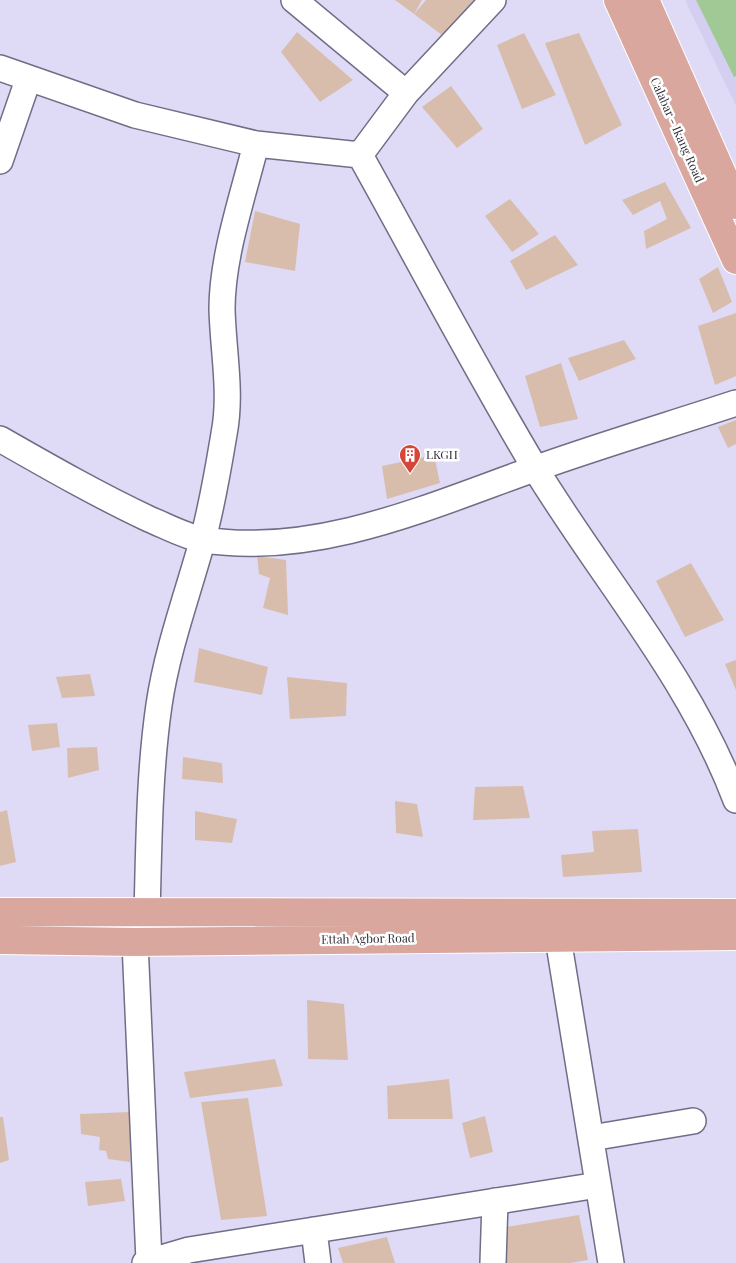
<svg xmlns="http://www.w3.org/2000/svg" width="736" height="1263" font-family="'Playfair Display',serif">
<style>
.built{fill:#d4cff1}
.green{fill:#a1c996}
.building{fill:#d8bdac}
.lines{fill:none;stroke-linecap:round;stroke-linejoin:round}
.minor-casing{stroke:#706d86;stroke-width:28}
.major-casing{stroke:#fff;stroke-width:30}
.minor{stroke:#fff;stroke-width:25}
.major{stroke:#daa79f;stroke-width:28}
.labels{text-anchor:middle;stroke-width:5;stroke-linejoin:round;paint-order:stroke}
.street-label{font-size:12px;fill:#2f2d38;stroke:#fff}
.poi-label{font-size:12px;fill:#2f2d38;stroke:#fff;text-anchor:start}
</style>
<rect width="100%" height="100%" fill="#dfdbf7"/>
<path class="built" d="M 685,0 L 736,0 L 736,106 Z"/>
<path class="green" d="M 696,0 L 736,0 L 736,76 L 734,77 Z"/>
<path class="building" d="M 395,0 L 422,0 L 414,14 Z
M 426,0 L 475,0 L 442,35 L 414,14 Z
M 297,32 L 353,80 L 320,102 L 281,52 Z
M 524,33 L 556,95 L 522,109 L 497,45 Z
M 579,33 L 622,125 L 585,145 L 545,43 Z
M 451,86 L 483,129 L 457,148 L 422,107 Z
M 665,182 L 691,228 L 646,249 L 644,231 L 667,219 L 660,201 L 633,215 L 622,200 Z
M 510,199 L 539,234 L 512,252 L 485,216 Z
M 255,211 L 300,224 L 295,271 L 245,262 Z
M 555,235 L 578,265 L 526,290 L 510,261 Z
M 718,267 L 732,302 L 713,313 L 699,279 Z
M 736,313 L 736,376 L 715,385 L 698,326 Z
M 624,340 L 636,359 L 579,381 L 568,358 Z
M 561,363 L 578,419 L 540,427 L 525,376 Z
M 736,420 L 736,444 L 728,448 L 718,427 Z
M 434,455 L 440,483 L 387,499 L 382,466 Z
M 257,556 L 286,560 L 288,615 L 263,608 L 270,578 L 259,574 Z
M 691,563 L 724,620 L 685,637 L 656,581 Z
M 199,648 L 268,667 L 262,695 L 194,682 Z
M 736,660 L 736,690 L 725,664 Z
M 90,674 L 95,696 L 62,698 L 56,677 Z
M 287,677 L 347,683 L 346,716 L 290,719 Z
M 57,723 L 60,747 L 32,751 L 28,725 Z
M 97,747 L 99,770 L 68,778 L 67,748 Z
M 183,757 L 222,763 L 223,783 L 182,779 Z
M 523,786 L 530,818 L 473,820 L 475,787 Z
M 395,801 L 417,804 L 423,837 L 396,833 Z
M 7,810 L 16,862 L 0,866 L 0,812 Z
M 195,811 L 237,819 L 232,843 L 195,840 Z
M 638,829 L 642,872 L 563,877 L 561,855 L 594,852 L 592,831 Z
M 307,1000 L 344,1004 L 348,1060 L 308,1059 Z
M 275,1059 L 283,1086 L 190,1098 L 184,1072 Z
M 449,1079 L 453,1119 L 388,1119 L 387,1086 Z
M 248,1098 L 267,1216 L 221,1220 L 201,1102 Z
M 130,1112 L 130,1162 L 108,1159 L 106,1151 L 99,1150 L 100,1137 L 81,1134 L 80,1114 Z
M 485,1116 L 493,1152 L 470,1158 L 462,1123 Z
M 0,1117 L 3,1117 L 9,1160 L 0,1163 Z
M 121,1179 L 125,1201 L 88,1206 L 85,1182 Z
M 579,1215 L 588,1260 L 570,1263 L 501,1263 L 500,1228 Z
M 387,1237 L 395,1263 L 343,1263 L 338,1248 Z"/>
<g class="lines">
<g class="minor-casing">
<path id="minor" d="M 294,0 L 406,93
M 0,68 L 135,115 L 256,144 L 360,155
M 360,155 C 418,259 474,366 535,468 C 602,578 690,678 736,800
M 360,155 L 406,93 L 493,0
M 0,161 L 28,80
M 0,439 C 49,467 98,495 149,519 C 166,526 186,537 204,540 C 317,557 430,506 534,469 C 601,445 669,425 736,403
M 147,913 C 149,844 149,774 159,705 C 167,650 187,596 202,542 C 212,507 218,470 224,434 C 232,393 223,351 222,309 C 222,256 243,196 256,144
M 558,938 L 611,1263
M 135,942 L 149,1261
M 591,1138 L 693,1121
M 314,1230 L 318,1263
M 145,1263 L 189,1250 L 598,1185
M 493,1263 L 495,1201"/>
</g>
<g class="major-casing">
<path id="major" d="M 618,0 L 736,260
M 645,0 L 736,205
M 0,912 L 736,913
M 0,940 L 135,942 L 736,936"/>
</g>
<use href="#minor" class="minor"/>
<use href="#major" class="major"/>
</g>
<defs>
<g id="building-pin" transform="scale(1.125)"><path d="M0 17L-7.5 6A9.5 9.5 0 1 1 7.5 6Z" fill="#d44739" stroke="#fff"/><path d="M-4-6H4V6H1V3H-1V6H-4ZM-2.5-4.3h1.7v1.8h-1.7ZM.8-4.3h1.7v1.8H.8ZM-2.5-1h1.7V.8h-1.7ZM.8-1h1.7V.8H.8Z" fill="#fff"/></g>
</defs>
<g fill-rule="evenodd">
<use href="#building-pin" x="410" y="455"/>
</g>
<g class="labels">
<g class="street-label">
<text transform="translate(677 130) rotate(66)" y="4">Calabar - Ikang Road</text>
<text transform="translate(368 939) rotate(-1)" y="4">Ettah Agbor Road</text>
</g>
<g class="poi-label">
<text x="426" y="459">LKGH</text>
</g>
</g>
</svg>
